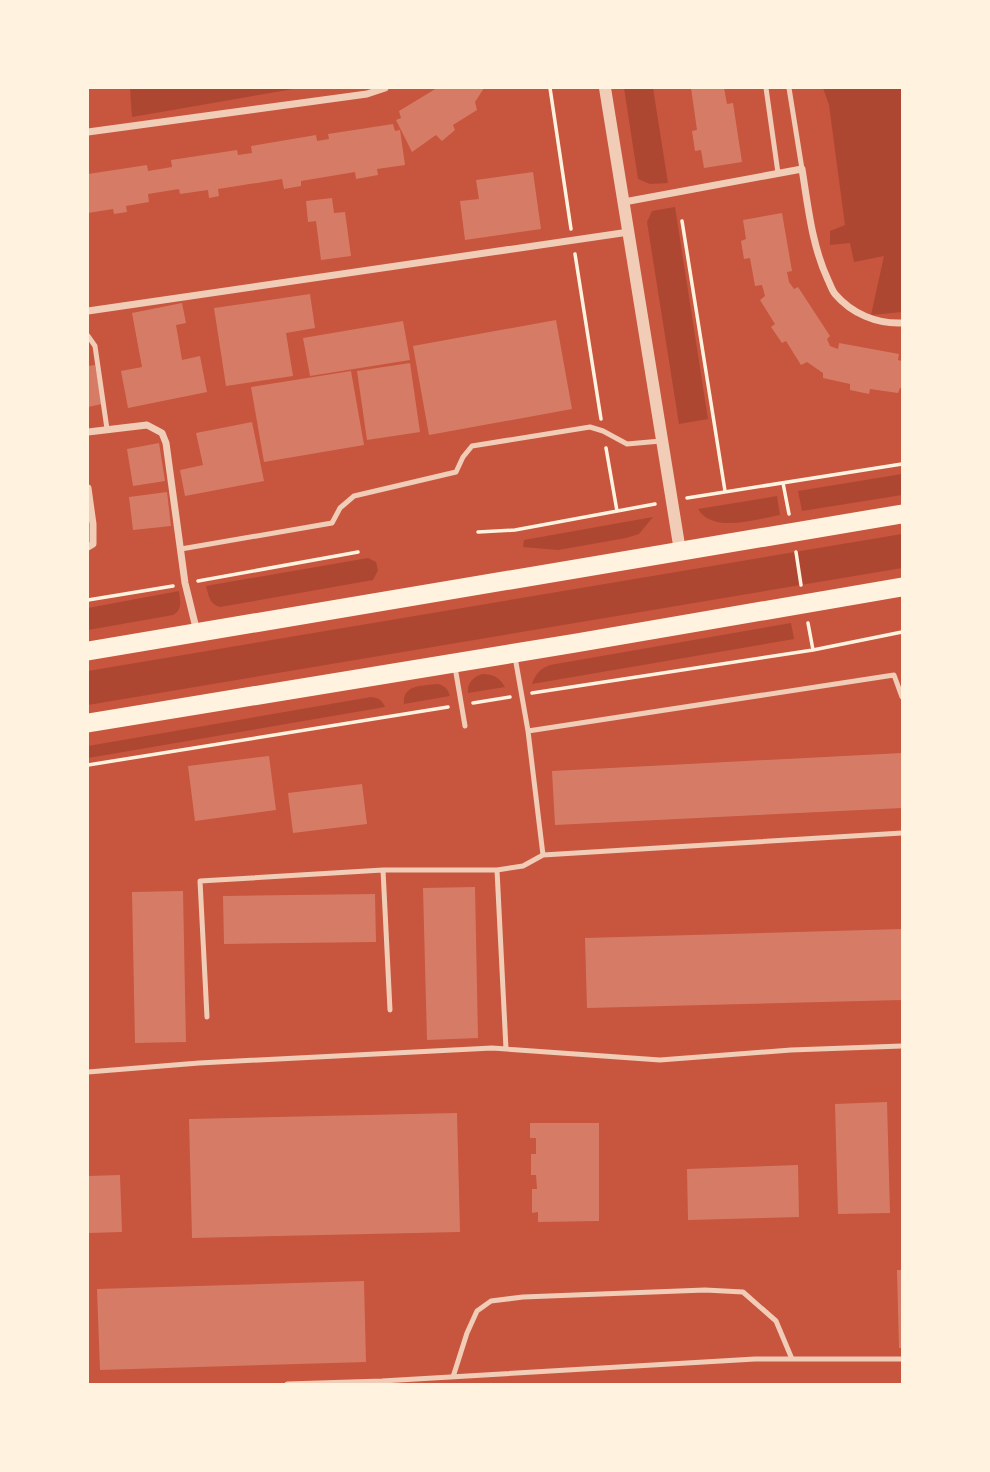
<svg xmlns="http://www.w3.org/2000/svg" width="990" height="1472" font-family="Inter,sans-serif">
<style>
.green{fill:#ae4732}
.building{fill:#d67c66}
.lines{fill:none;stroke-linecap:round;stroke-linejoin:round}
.path{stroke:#fff3e0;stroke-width:3.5}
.service{stroke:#f1ccb7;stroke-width:5}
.minor{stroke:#f1ccb7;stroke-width:7}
.tertiary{stroke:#f1ccb7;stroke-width:12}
.trunk{stroke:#fff3e0;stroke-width:19}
</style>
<rect width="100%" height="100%" fill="#c8553d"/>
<path class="green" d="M 130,88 L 299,88 L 132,117 Z
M 624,88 L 653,88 L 668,183 L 650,184 L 638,179 Z
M 823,88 L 902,88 L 902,312 L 871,315 L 884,256 L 854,262 L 850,243 L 830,245 L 830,231 L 845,225 L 829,105 Z
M 675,207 L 708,419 L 679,424 L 647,222 L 652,211 Z
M 902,474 L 902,495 L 802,511 L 798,491 Z
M 777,496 L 780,515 C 756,519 713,534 698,509 Z
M 653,517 L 639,534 L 626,538 L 558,550 L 523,547 L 524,540 Z
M 902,534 L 902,568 L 88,705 L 88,671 Z
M 368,558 L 376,562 L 378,570 L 373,580 L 220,607 C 209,604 209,596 206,586 Z
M 179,591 C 180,602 183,609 173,615 L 88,630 L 88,608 Z
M 791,623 L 794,639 L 532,684 C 536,673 540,669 550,665 Z
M 482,674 C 493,674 499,677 505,687 L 468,693 C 467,683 473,677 482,674 Z
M 438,684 C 445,686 448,689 450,696 L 404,704 C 402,684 423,686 438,684 Z
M 371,697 C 379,698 382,700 385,707 L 88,758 L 88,746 Z"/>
<path class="building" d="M 437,88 L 484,88 L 475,102 L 477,110 L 453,125 L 455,130 L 442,141 L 436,135 L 412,152 L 396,120 L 401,118 L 399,111 Z
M 691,88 L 724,88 L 727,104 L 733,103 L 742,162 L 704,168 L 701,150 L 695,151 L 692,131 L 697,130 Z
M 393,124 L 395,131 L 400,130 L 405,165 L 377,169 L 378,175 L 356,179 L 355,172 L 301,181 L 301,186 L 284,189 L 282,179 L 218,189 L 219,196 L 209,198 L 208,190 L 180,194 L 179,189 L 148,194 L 149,202 L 126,206 L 127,212 L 114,214 L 113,209 L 88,213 L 88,174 L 147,165 L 148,171 L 172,167 L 171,160 L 237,150 L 238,155 L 252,153 L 251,146 L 316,135 L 317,141 L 329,139 L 328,134 Z
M 533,172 L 541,229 L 465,240 L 460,201 L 479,199 L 476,180 Z
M 332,198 L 334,213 L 345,212 L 351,256 L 321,260 L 316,221 L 308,222 L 306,201 Z
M 782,213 L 792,271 L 787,272 L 789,282 L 794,289 L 798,287 L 830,336 L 827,339 L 830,346 L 838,349 L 839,343 L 899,354 L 898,360 L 902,361 L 902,388 L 900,388 L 898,393 L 870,389 L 869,394 L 850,390 L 850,384 L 823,378 L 823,373 L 807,362 L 801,365 L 786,341 L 782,343 L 771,327 L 775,324 L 760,300 L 765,296 L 762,285 L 755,286 L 750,258 L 744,259 L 741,241 L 746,239 L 743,220 Z
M 310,294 L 315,328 L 286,333 L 293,376 L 226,386 L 214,308 Z
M 182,303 L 186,323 L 176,325 L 182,360 L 200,356 L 207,392 L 128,408 L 121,371 L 142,367 L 132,313 Z
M 556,320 L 572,409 L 429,435 L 413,346 Z
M 403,321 L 410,360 L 310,376 L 303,338 Z
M 410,363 L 420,432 L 367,440 L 357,371 Z
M 95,365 L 102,404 L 88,407 L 88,366 Z
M 351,371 L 364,445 L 264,462 L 251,387 Z
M 252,422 L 264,481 L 185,496 L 180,470 L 203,465 L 196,433 Z
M 159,443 L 165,481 L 133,486 L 127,449 Z
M 167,492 L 171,526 L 133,530 L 129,497 Z
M 902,753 L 902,808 L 555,825 L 552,771 Z
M 269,756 L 276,810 L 195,821 L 188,766 Z
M 362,784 L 367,824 L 293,833 L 288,793 Z
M 475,887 L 478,1038 L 427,1040 L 423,888 Z
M 183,891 L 186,1042 L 135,1043 L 132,892 Z
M 375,894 L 376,942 L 224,944 L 223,896 Z
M 902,929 L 902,1000 L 587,1008 L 585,938 Z
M 887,1102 L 890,1213 L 838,1214 L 835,1104 Z
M 457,1113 L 460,1232 L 192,1238 L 189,1119 Z
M 530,1123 L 599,1123 L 599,1221 L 538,1222 L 538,1212 L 532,1213 L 532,1189 L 537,1189 L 536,1175 L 531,1175 L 531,1154 L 536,1154 L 536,1138 L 530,1138 Z
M 798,1165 L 799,1217 L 688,1220 L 687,1169 Z
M 120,1175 L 122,1232 L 88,1233 L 88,1176 Z
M 897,1270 L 902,1270 L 902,1348 L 899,1348 Z
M 364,1281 L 366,1362 L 100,1370 L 97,1289 Z"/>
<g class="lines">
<path class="path" d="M 550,88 L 571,229
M 682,221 L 725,491
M 575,254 L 601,419
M 606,448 L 617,511
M 783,483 L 789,514
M 687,498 L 902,464
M 478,532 L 515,530 L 655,504
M 796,552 L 801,585
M 198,581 L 358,552
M 88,600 L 173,586
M 808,623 L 813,650
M 532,693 L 813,650 L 902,632
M 473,703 L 510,697
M 88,765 L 448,707"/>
<path class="service" d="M 766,88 L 778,173
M 789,88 L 802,169
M 88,336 L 95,346 L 107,429
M 181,549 L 332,523 L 340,508 L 354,496 L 456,472 L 463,457 L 472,446 L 590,427 L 603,431 L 627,444 L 661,441
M 515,657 L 528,731 L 543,855
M 455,667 L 465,726
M 528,731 L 894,675 L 902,697
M 383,870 L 390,1010
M 207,1017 L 200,881 L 383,870 L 497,870
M 506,1049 L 497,870 L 523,866 L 543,855 L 902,833
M 88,1072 L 199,1063 L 492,1048 L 660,1060 L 791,1050 L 902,1046
M 453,1377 L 467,1333 L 477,1311 L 491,1301 L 523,1297 L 705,1290 L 743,1292 L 776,1321 L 792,1359
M 287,1384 L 382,1381 L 755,1359 L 902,1359"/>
<path class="minor" d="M 88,132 L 367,94 L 385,88
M 624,202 L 802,169 C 808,206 812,246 828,280 C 830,284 832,290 835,294 C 852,314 877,324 902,323
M 88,311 L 629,232
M 88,432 L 147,425 L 162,433 L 166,443 L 185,583 L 197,632
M 88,488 L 93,524 L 93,544 L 88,547"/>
<path class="tertiary" d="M 605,88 L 680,551"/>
<path class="trunk" d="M 88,651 L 902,514
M 88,723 L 576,643 L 902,587"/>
</g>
<rect width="990" height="1472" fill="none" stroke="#fff3e0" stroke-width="178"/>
</svg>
